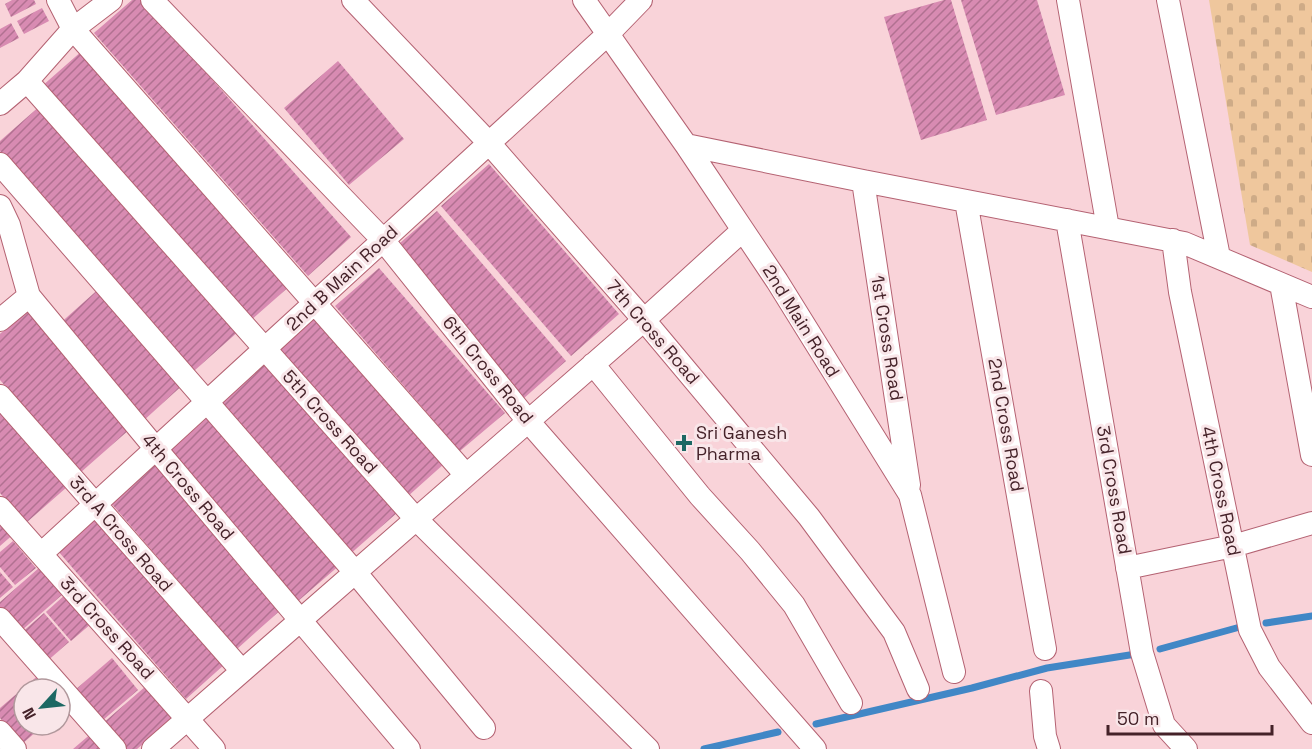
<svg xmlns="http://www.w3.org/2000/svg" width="1312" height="749" font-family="'Space Grotesk',sans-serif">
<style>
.cemetery{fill:url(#cemetery-stones)}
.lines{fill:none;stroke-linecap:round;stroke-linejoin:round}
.stream{stroke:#4187c6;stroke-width:7}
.building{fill:url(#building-hatch)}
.minor-casing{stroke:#b46272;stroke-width:24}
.minor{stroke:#fff;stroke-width:22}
.poi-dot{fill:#1d6863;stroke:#f9e6e9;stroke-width:2}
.labels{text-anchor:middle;stroke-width:6;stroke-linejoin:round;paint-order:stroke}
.street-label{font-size:18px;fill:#452229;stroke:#f9e6e9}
.poi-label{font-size:18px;fill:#452229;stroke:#f9e6e9;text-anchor:start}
</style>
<defs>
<pattern id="cemetery-stones" width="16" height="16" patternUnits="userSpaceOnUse" patternTransform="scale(1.5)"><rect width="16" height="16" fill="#efc79d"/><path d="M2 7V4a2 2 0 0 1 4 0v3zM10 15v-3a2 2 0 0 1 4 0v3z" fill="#ceab87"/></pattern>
<pattern id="building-hatch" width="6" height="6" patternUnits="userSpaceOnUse" patternTransform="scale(1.5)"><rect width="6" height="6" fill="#d88bb2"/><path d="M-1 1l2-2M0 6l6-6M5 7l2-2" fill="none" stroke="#b17191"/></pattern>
</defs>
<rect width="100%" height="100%" fill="#f9d3d9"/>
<path class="cemetery" d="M 1209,0 L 1312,0 L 1312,272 L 1250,245 Z"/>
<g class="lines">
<path class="stream" d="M 1266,623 L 1312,616
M 1160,649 L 1240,627
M 816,724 L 972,688 L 1047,668 L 1136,654
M 704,749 L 778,732"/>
</g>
<path class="building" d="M 12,0 L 34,0 L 36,4 L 11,17 L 5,4 Z
M 132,0 L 142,0 L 351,237 L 308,276 L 94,33 Z
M 944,0 L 951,0 L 987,120 L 921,140 L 884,17 Z
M 961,0 L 1037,0 L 1065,95 L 996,115 Z
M 42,8 L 49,21 L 24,34 L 17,21 Z
M 11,23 L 19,38 L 0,48 L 0,29 Z
M 83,50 L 291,285 L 249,322 L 41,87 Z
M 338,61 L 404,139 L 349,185 L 284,108 Z
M 41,105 L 240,330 L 194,371 L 0,151 L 0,141 Z
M 489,164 L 619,314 L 571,356 L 441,206 Z
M 437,211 L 566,361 L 523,399 L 393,249 Z
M 379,268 L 505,413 L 460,451 L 335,306 Z
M 102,286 L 186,382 L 142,422 L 57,326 Z
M 27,310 L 130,429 L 80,473 L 0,380 L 0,334 Z
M 317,314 L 445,463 L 407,497 L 278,348 Z
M 266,360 L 398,512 L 348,556 L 216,404 Z
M 0,410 L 67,487 L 26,523 L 0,493 Z
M 211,414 L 341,564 L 297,602 L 167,452 Z
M 158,462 L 283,608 L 237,649 L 111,503 Z
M 0,512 L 16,532 L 0,546 Z
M 98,516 L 225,664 L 186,699 L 58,551 Z
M 13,541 L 36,568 L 15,585 L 0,567 L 0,552 Z
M 40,567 L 63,594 L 20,632 L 0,609 L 0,602 Z
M 0,572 L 13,587 L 0,598 Z
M 67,593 L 92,623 L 71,641 L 46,612 Z
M 44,613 L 69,642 L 45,663 L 20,634 Z
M 112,658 L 138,690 L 102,721 L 75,690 Z
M 41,673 L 55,689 L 24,689 L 24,725 L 44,725 L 22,744 L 0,718 L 0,708 Z
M 146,686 L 173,718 L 137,749 L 124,749 L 102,724 Z
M 93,732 L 107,749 L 73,749 Z"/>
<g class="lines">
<g class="minor-casing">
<path id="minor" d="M 58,0 L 73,29 L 466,475
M 152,0 L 383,240 L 528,421 L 815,749
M 353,0 L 489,143 L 644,320 L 809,517 L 894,632 L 918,689
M 584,0 L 686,145 L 777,281 L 910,495 L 954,672
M 1068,0 L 1108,228
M 1168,0 L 1219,257
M 27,81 L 416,519 L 648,749
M 0,104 L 27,81 L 73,29 L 111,0
M 686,145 L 863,181 L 1184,243 L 1312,297
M 0,164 L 355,572 L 484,728
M 863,181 L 909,485
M 966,201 L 1045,649
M 0,206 L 9,225 L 29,296 L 156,449 L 409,749
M 1067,220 L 1142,653 L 1164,725 L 1186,749
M 1173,240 L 1180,292 L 1250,630 L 1269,667 L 1312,723
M 1281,284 L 1312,455
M 0,320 L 29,296
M 593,364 L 700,496 L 750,551 L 794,605 L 851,703
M 0,396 L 242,671
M 0,508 L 214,749
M 41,554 L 608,34 L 641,0
M 1127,568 L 1233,546 L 1312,523
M 0,619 L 115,749
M 1041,691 L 1045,736 L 1049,749
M 0,732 L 15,749
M 153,749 L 644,320 L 743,230"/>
</g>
<use href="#minor" class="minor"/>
</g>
<path class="poi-dot" d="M681 434h6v6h6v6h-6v6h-6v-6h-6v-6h6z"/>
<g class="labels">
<g class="street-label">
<text transform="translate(342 278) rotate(-43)" y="6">2nd B Main Road</text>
<text transform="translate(801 321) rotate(58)" y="6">2nd Main Road</text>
<text transform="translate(653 332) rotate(49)" y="6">7th Cross Road</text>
<text transform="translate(887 338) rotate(81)" y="6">1st Cross Road</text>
<text transform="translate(488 370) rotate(51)" y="6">6th Cross Road</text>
<text transform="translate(330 422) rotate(48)" y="6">5th Cross Road</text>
<text transform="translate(1006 425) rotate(80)" y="6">2nd Cross Road</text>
<text transform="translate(188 487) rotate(50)" y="6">4th Cross Road</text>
<text transform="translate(1114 490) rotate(80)" y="6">3rd Cross Road</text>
<text transform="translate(1221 491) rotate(78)" y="6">4th Cross Road</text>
<text transform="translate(121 534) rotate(49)" y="6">3rd A Cross Road</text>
<text transform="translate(107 628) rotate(48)" y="6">3rd Cross Road</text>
</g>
<g class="poi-label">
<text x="696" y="439">Sri Ganesh<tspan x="696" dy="21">Pharma</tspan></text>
</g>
</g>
<g transform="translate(42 707) rotate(243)"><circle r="28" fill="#f9e6e9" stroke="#b1989c" stroke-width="1.5"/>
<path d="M0-4.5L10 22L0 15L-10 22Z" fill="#1d6863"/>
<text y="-9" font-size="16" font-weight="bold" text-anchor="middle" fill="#452229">N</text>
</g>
<path d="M1108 725v9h164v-9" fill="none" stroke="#452229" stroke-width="3"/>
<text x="1117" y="725" font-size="18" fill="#452229" stroke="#f9e6e9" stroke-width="4.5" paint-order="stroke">50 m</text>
</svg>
